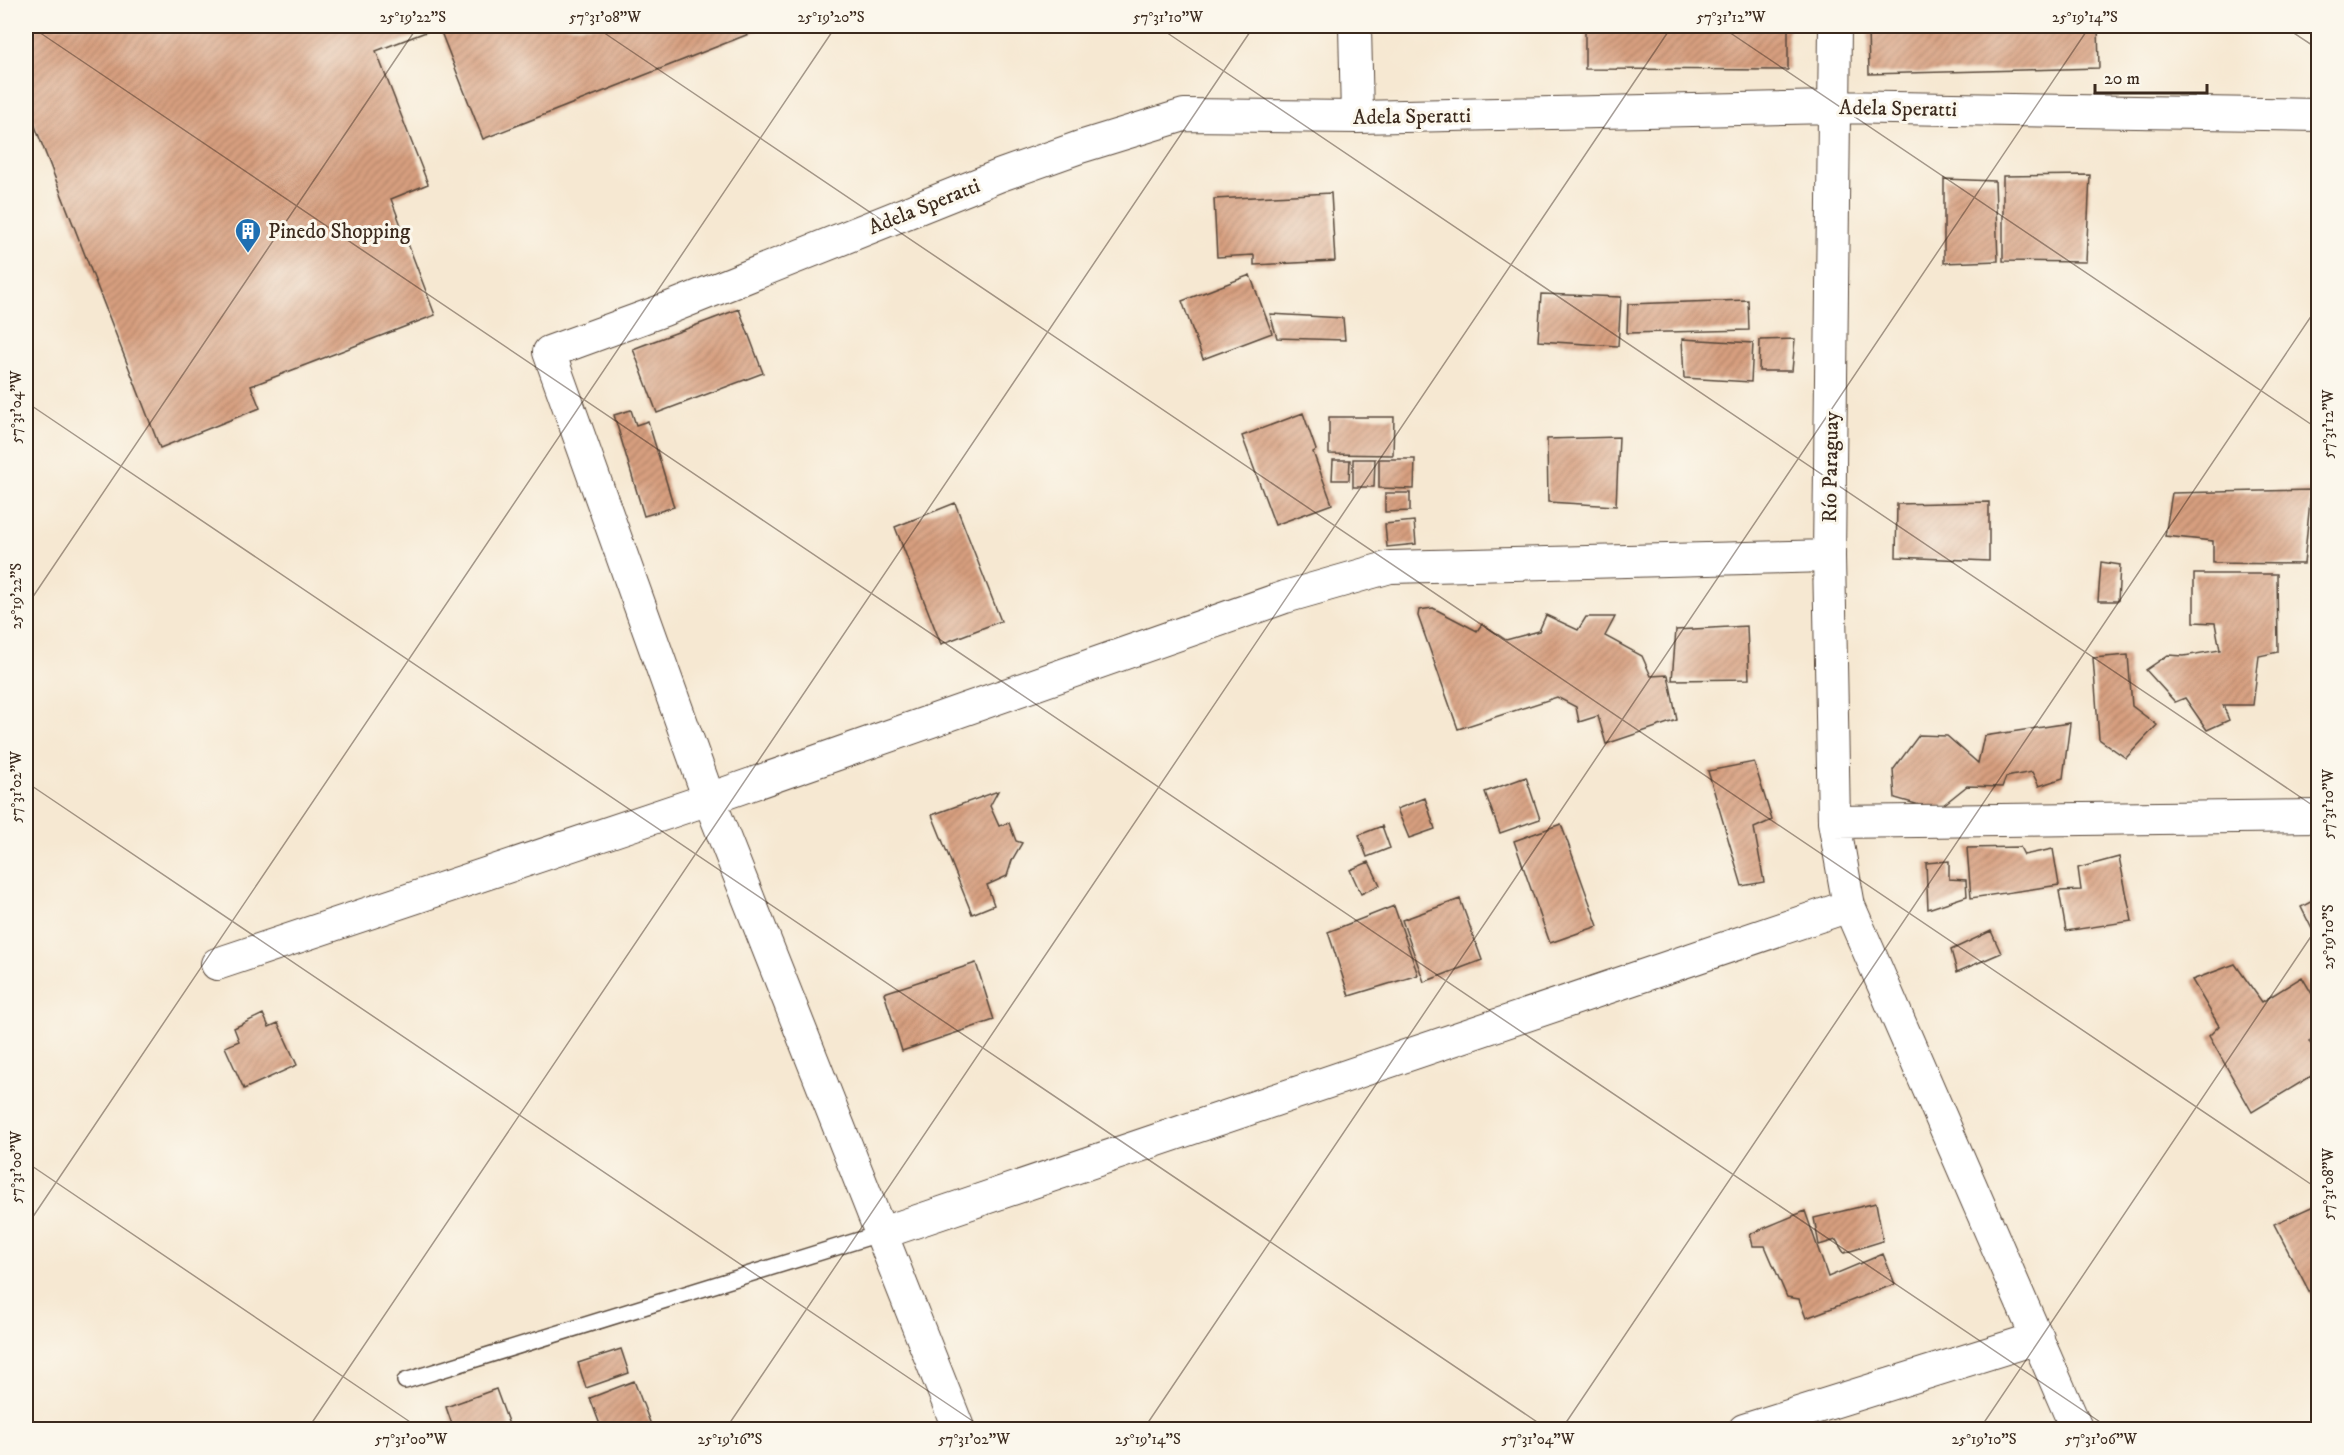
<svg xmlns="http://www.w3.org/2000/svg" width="2344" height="1455" font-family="'IM FELL DW Pica',serif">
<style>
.building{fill:url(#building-hatch)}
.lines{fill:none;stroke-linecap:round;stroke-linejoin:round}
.service-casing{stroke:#574639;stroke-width:18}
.minor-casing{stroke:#574639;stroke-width:34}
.service{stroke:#fff;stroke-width:15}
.minor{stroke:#fff;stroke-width:32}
.ticks{fill:none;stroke:#3b2a1e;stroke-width:1.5;stroke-opacity:0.45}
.labels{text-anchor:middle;stroke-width:6;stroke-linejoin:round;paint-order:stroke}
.street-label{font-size:21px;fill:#3b2a1e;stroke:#fbf7ec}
.poi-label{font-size:21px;fill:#3b2a1e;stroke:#fbf7ec;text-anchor:start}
.neatline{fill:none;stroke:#3b2a1e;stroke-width:2}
.ticks-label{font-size:15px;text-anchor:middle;fill:#3b2a1e}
</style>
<defs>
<pattern id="building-hatch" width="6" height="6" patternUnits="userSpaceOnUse" patternTransform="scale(1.5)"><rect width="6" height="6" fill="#d79f7f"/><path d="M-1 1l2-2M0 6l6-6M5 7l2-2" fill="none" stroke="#b08267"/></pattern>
</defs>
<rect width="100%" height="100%" fill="#fbf7ec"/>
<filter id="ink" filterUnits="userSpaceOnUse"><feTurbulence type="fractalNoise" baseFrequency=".0167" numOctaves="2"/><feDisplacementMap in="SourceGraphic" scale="12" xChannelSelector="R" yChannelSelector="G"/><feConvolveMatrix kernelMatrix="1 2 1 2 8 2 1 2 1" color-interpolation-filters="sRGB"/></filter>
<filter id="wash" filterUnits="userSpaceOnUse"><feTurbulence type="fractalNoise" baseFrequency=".008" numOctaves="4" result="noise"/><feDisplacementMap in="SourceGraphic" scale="24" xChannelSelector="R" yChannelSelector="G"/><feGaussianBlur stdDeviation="1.35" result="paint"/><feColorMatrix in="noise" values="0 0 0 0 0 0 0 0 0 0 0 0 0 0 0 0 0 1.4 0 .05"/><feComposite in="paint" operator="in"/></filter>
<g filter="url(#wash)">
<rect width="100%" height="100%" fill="#f6e8d2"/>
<g id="blocks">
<path class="building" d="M 26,26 L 769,26 L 483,139 L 439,27 L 376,51 L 428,184 L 391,199 L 435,315 L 251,386 L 260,408 L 160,448 L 26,103 Z
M 1585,26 L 1788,26 L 1788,70 L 1585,69 Z
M 1868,26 L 2098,26 L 2099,68 L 1869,74 Z
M 2090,175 L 2086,262 L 2003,261 L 2003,176 Z
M 1944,179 L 1995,181 L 1998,261 L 1944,263 Z
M 1331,193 L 1335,261 L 1254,265 L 1254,255 L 1217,257 L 1214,199 Z
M 1250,275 L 1272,333 L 1203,359 L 1182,301 Z
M 1541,294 L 1621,297 L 1618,346 L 1538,341 Z
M 1748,300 L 1749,330 L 1627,333 L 1628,304 Z
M 739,309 L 763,373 L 657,413 L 633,349 Z
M 1270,314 L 1343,318 L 1345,340 L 1277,338 Z
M 1682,339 L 1753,343 L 1751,382 L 1684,378 Z
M 1795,339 L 1792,371 L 1759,371 L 1760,340 Z
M 631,410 L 636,425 L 648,421 L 674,507 L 644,516 L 614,415 Z
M 1303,413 L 1316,450 L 1313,452 L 1332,504 L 1275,525 L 1242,436 Z
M 1329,417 L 1394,417 L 1393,455 L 1329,454 Z
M 1619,437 L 1616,506 L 1548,502 L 1547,439 Z
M 1353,459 L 1375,459 L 1374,487 L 1353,487 Z
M 1379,459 L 1415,459 L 1414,489 L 1379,488 Z
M 1333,460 L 1350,460 L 1349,480 L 1332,480 Z
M 2311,490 L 2304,564 L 2213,563 L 2213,541 L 2165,536 L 2172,493 Z
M 1385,493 L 1410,493 L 1410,511 L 1385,512 Z
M 1989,502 L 1989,561 L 1896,557 L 1897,504 Z
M 955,503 L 1001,621 L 941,644 L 895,527 Z
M 1414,521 L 1416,544 L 1387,547 L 1385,524 Z
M 2101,562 L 2120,565 L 2118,601 L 2098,601 Z
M 2194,574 L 2277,574 L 2278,652 L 2259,656 L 2253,705 L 2223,705 L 2229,720 L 2207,730 L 2185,698 L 2175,702 L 2146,670 L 2168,655 L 2184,656 L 2220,650 L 2215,623 L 2194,622 Z
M 1433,608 L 1477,631 L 1482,624 L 1506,640 L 1539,631 L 1546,615 L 1578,630 L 1586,617 L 1615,617 L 1605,636 L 1642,656 L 1651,676 L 1668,675 L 1677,720 L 1606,744 L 1598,716 L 1579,722 L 1576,707 L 1557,697 L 1458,729 L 1418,616 L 1419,610 Z
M 1747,626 L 1749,679 L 1672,680 L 1676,630 Z
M 2128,655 L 2132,706 L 2157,725 L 2126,758 L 2099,739 L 2093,658 Z
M 2070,723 L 2063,778 L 2039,786 L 2032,772 L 2006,777 L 2002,787 L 1967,786 L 1937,810 L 1895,798 L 1893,770 L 1919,735 L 1947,736 L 1978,763 L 1984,736 Z
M 1754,762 L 1772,820 L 1754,828 L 1764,882 L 1742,886 L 1708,771 Z
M 1526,777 L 1540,819 L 1500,833 L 1485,792 Z
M 998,791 L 990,806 L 999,826 L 1009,823 L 1016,841 L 1022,843 L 1012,860 L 1007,876 L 987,885 L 994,905 L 972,914 L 932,815 Z
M 1425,798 L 1435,829 L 1409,838 L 1397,809 Z
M 1561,824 L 1598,926 L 1550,943 L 1514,841 Z
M 1382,826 L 1390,848 L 1367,857 L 1359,835 Z
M 2020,847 L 2024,855 L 2053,849 L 2059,885 L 1971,898 L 1967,848 Z
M 2119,857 L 2132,921 L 2066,931 L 2059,891 L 2081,890 L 2078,868 Z
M 1949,861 L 1949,879 L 1966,880 L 1967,896 L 1928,909 L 1926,863 Z
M 1369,862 L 1380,885 L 1361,894 L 1350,870 Z
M 2318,898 L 2318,941 L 2301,907 Z
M 1460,899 L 1482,960 L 1424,982 L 1402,920 Z
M 1394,906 L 1418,975 L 1349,996 L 1328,932 Z
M 1991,931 L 2001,953 L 1957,972 L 1951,950 Z
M 976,963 L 994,1020 L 902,1051 L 884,993 Z
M 2235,964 L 2262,1002 L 2302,977 L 2318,1004 L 2318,1035 L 2309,1041 L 2318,1057 L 2318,1072 L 2252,1112 L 2209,1036 L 2219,1026 L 2192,980 Z
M 263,1014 L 269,1027 L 278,1023 L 297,1065 L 244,1089 L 225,1047 L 239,1041 L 234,1028 Z
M 1876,1203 L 1883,1241 L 1844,1253 L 1836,1240 L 1819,1245 L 1814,1218 Z
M 2318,1204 L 2318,1291 L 2311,1295 L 2274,1224 Z
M 1805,1211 L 1828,1277 L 1883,1254 L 1895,1284 L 1806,1318 L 1799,1299 L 1787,1297 L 1765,1246 L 1753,1246 L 1750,1234 Z
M 621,1349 L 629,1373 L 586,1388 L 578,1363 Z
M 634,1381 L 653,1430 L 602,1430 L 590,1398 Z
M 496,1389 L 511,1430 L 454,1430 L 446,1407 Z"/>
</g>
</g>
<g filter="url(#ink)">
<use href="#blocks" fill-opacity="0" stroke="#574639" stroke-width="1.5"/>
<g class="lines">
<g class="service-casing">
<path id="service" d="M 405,1381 L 882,1233"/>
</g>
<g class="minor-casing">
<path id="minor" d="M 1355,26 L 1357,117
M 1835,26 L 1829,556 L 1834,822 L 1849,906 L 2077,1430
M 1834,822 L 2318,816
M 217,964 L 709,799 L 1285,597 L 1390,567 L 1829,556
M 882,1233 L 1849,906
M 959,1430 L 709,799 L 549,352 L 664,310 L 1001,175 L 1080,147 L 1184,115 L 1357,117 L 1834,107 L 2318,115
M 1744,1430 L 2038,1338"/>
</g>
<use href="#service" class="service"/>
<use href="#minor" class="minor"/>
</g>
</g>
<path class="ticks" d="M 30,26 L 2112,1430M 594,26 L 2318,1189M 1157,26 L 2318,809M 1720,26 L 2318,429M 2283,26 L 2318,49M 26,402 L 1549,1430M 26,607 L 418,26M 26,782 L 986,1430M 26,1162 L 422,1430M 26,1227 L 836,26M 307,1430 L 1254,26M 725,1430 L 1672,26M 1143,1430 L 2090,26M 1561,1430 L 2318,306M 1979,1430 L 2318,926"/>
<defs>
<g id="building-pin" transform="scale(1.35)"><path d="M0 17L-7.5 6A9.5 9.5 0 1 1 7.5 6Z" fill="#1f6fb2" stroke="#fbf7ec"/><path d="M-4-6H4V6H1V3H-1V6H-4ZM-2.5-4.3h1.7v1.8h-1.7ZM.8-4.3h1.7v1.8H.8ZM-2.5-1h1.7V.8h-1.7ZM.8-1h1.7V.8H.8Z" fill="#fff"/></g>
</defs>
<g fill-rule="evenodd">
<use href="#building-pin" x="248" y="231"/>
</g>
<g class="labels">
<g class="street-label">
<text transform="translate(1898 108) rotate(1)" y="7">Adela Speratti</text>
<text transform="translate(1412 116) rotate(-1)" y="7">Adela Speratti</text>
<text transform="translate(924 206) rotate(-22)" y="7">Adela Speratti</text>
<text transform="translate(1830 467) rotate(-89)" y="7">Río Paraguay</text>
</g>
<g class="poi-label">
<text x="268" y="238">Pinedo Shopping</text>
</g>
</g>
<rect width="2344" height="1455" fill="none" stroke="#fbf7ec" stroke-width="66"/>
<path d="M2095 84v9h112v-9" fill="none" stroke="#3b2a1e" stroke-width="3"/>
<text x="2104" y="84" font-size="18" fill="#3b2a1e" stroke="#fbf7ec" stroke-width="4.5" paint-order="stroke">20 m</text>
<rect x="33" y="33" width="2278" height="1389" class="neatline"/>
<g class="ticks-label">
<text x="413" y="22">25°19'22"S</text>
<text x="605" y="22">57°31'08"W</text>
<text x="831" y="22">25°19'20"S</text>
<text x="1168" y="22">57°31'10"W</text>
<text x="1731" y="22">57°31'12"W</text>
<text x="2085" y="22">25°19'14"S</text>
<text transform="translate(16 407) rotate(-90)" y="5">57°31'04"W</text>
<text transform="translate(2328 424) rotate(-90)" y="5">57°31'12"W</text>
<text transform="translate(16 596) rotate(-90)" y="5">25°19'22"S</text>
<text transform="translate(16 787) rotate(-90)" y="5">57°31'02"W</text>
<text transform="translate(2328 804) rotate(-90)" y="5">57°31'10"W</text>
<text transform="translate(2328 937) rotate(-90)" y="5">25°19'10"S</text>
<text transform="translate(16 1167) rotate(-90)" y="5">57°31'00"W</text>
<text transform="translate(2328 1184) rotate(-90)" y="5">57°31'08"W</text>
<text x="411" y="1444">57°31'00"W</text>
<text x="730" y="1444">25°19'16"S</text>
<text x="974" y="1444">57°31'02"W</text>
<text x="1148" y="1444">25°19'14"S</text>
<text x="1538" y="1444">57°31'04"W</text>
<text x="1984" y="1444">25°19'10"S</text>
<text x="2101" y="1444">57°31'06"W</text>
</g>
</svg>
